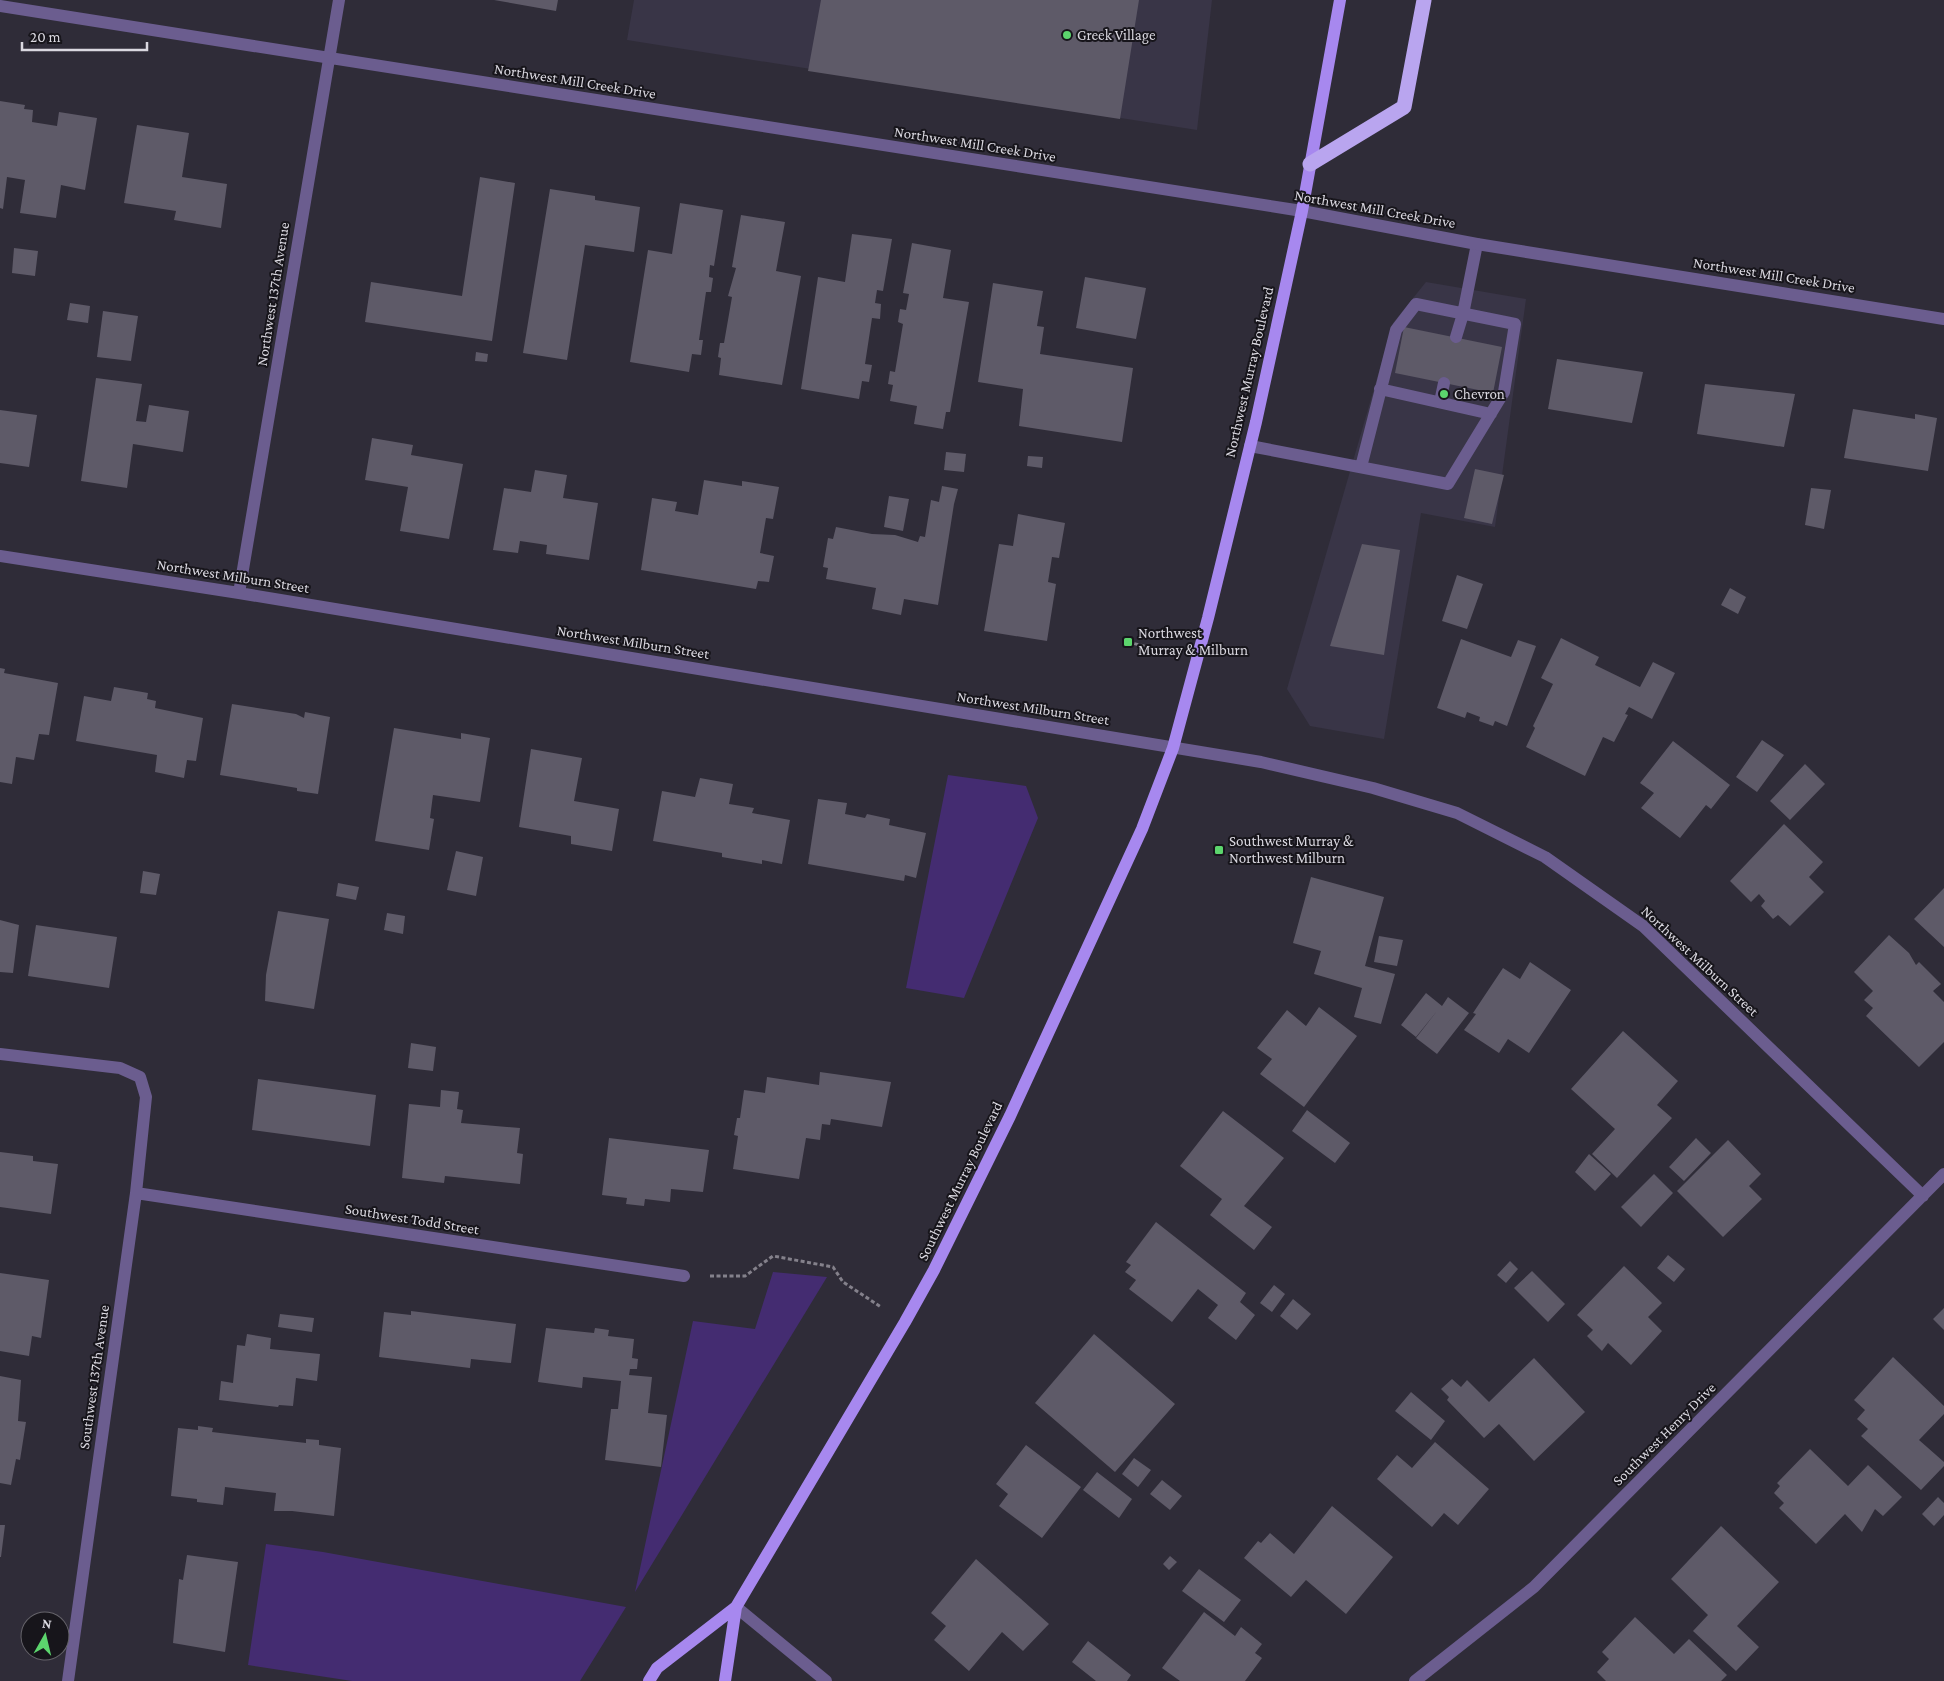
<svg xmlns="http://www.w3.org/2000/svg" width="1944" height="1681" font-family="'Crimson Pro',serif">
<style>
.built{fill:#393547}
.green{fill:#442c71}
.building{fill:#5e5a68}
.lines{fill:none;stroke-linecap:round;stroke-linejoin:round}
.path{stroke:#84818b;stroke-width:3;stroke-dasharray:4 2.5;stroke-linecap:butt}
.service{stroke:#6b5d8f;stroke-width:12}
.minor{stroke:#6b5d8f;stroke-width:12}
.primary{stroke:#a788ef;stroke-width:12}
.motorway{stroke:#b9a5ef;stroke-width:15}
.poi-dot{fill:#5cd56d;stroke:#17151b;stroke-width:2}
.labels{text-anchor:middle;stroke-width:4;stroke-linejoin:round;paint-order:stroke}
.poi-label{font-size:15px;fill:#dad8e0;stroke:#17151b;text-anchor:start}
.street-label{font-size:15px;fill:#dad8e0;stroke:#17151b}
</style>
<rect width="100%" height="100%" fill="#2f2c38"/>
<path class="built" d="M 634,0 L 1212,0 L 1197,130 L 627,40 Z
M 1426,282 L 1526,299 L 1495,527 L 1421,513 L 1384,739 L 1310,726 L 1287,689 L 1393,323 Z"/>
<path class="green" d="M 948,775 L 1026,786 L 1038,818 L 964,998 L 906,988 Z
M 773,1272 L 827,1277 L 635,1592 L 693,1321 L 755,1329 Z
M 266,1544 L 323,1552 L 626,1607 L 580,1681 L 352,1681 L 248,1665 Z"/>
<path class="building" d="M 494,0 L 558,0 L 556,11 Z
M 821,0 L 1139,0 L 1120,119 L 808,71 Z
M 0,101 L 25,105 L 24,109 L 33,110 L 32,122 L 57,126 L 59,112 L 97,118 L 85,190 L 61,185 L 56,218 L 20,213 L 25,180 L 7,177 L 3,209 L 0,208 Z
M 137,125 L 189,133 L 182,177 L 227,184 L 221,228 L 174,220 L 176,211 L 124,203 Z
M 480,177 L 515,183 L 492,341 L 365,322 L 371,282 L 462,296 Z
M 550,189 L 595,196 L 595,200 L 640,207 L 634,252 L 585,245 L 567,360 L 523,353 Z
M 680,203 L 723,210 L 714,266 L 710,265 L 709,277 L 713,278 L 711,292 L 706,292 L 699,340 L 703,340 L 701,355 L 692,354 L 689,372 L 630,362 L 648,250 L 672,254 Z
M 741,215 L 785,222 L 776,271 L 801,276 L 782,385 L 719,375 L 721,358 L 718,357 L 720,343 L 724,343 L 732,297 L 728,296 L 736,268 L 732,267 Z
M 852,234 L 892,239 L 883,291 L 877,290 L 875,303 L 881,304 L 880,319 L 872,318 L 865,364 L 872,365 L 869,382 L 862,381 L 859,399 L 801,389 L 818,277 L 845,282 Z
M 912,243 L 951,250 L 943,298 L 969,302 L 950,412 L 946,412 L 943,429 L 914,424 L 917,406 L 890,401 L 893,385 L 888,384 L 890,371 L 895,372 L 903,324 L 898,322 L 900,309 L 906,310 L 909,294 L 903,293 Z
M 14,248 L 38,251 L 35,276 L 12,273 Z
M 1085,277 L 1146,288 L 1136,339 L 1076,328 Z
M 993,283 L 1043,291 L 1037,326 L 1044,327 L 1040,354 L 1133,368 L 1122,442 L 1019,426 L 1023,389 L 978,382 Z
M 70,303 L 90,306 L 88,323 L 67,320 Z
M 103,311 L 138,316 L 131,361 L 97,357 Z
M 1404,327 L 1502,347 L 1493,393 L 1395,373 Z
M 476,352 L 488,354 L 487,362 L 475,361 Z
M 1557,359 L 1643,372 L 1632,423 L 1548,409 Z
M 96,378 L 142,384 L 136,421 L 146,422 L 149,405 L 189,411 L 183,452 L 133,444 L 127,488 L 81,481 Z
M 1705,384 L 1795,394 L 1784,447 L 1697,434 Z
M 1853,409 L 1915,419 L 1915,414 L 1937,418 L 1928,471 L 1844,458 Z
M 0,410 L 37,415 L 29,467 L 0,463 Z
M 372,438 L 413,445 L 411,455 L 463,464 L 449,539 L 400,531 L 408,487 L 365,480 Z
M 946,452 L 966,454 L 964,472 L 944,470 Z
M 1028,456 L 1043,457 L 1042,468 L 1027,466 Z
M 1475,469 L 1504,475 L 1492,524 L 1464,518 Z
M 535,470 L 567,475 L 563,498 L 598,503 L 589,560 L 546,554 L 547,545 L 520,541 L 518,553 L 493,550 L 504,488 L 531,492 Z
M 704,480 L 742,486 L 742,481 L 779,487 L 773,519 L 766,518 L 760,553 L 774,556 L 769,582 L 758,581 L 756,589 L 641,570 L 652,498 L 677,502 L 675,511 L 698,515 Z
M 942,486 L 958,489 L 954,504 L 938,605 L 904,599 L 901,615 L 872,609 L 876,588 L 826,579 L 828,568 L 823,567 L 828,538 L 833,539 L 836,527 L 872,534 L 895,535 L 918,542 L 920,536 L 925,537 L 931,500 L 939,502 Z
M 1811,488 L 1831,490 L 1824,529 L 1805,525 Z
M 889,496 L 909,499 L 903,531 L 884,527 Z
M 1018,514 L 1065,523 L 1059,558 L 1052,557 L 1048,582 L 1056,584 L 1047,641 L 984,631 L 999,544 L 1013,546 Z
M 1362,544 L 1400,550 L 1384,655 L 1330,646 Z
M 1457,575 L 1483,584 L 1467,629 L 1442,621 Z
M 1730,588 L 1746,597 L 1738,614 L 1721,605 Z
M 1561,638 L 1599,657 L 1595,665 L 1640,687 L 1653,662 L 1675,673 L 1652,719 L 1629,707 L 1625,714 L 1628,715 L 1614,742 L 1603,737 L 1585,776 L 1526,747 L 1535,728 L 1533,726 L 1553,684 L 1541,678 Z
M 1461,639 L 1511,657 L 1518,640 L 1536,646 L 1507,726 L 1495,721 L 1493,726 L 1479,721 L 1480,717 L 1467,712 L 1465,718 L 1437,708 Z
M 0,668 L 5,669 L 4,673 L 58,683 L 49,735 L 39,734 L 34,760 L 16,757 L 12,784 L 0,782 Z
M 114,687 L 148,693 L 147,699 L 156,701 L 155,708 L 203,718 L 196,761 L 187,760 L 184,778 L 155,772 L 157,755 L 76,741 L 84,696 L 111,701 Z
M 232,704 L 296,714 L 304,718 L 305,712 L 330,717 L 318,794 L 297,791 L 297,788 L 220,775 Z
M 394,728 L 461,739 L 461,733 L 490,738 L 480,802 L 433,795 L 430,818 L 434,819 L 429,850 L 375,841 Z
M 1762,740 L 1784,755 L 1757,792 L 1736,777 Z
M 1673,741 L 1730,785 L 1711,809 L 1706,805 L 1680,838 L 1641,808 L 1654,793 L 1640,783 Z
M 531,749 L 582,758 L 574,801 L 619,809 L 612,851 L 571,844 L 571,836 L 519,827 Z
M 1805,764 L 1825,784 L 1790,820 L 1770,801 Z
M 700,778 L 733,784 L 729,804 L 754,808 L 752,813 L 790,820 L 782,864 L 762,860 L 762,864 L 722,857 L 722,853 L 653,841 L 662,791 L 695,797 Z
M 818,799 L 847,803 L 845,814 L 865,818 L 867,814 L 890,819 L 889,825 L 926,833 L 916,878 L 905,875 L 904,881 L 808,864 Z
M 1784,824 L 1823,862 L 1809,877 L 1824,892 L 1790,926 L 1778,915 L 1773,919 L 1761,906 L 1765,901 L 1759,894 L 1751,902 L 1730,881 Z
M 456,851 L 483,857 L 476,896 L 447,890 Z
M 143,871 L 160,874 L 156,895 L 140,893 Z
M 1311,877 L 1384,897 L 1365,966 L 1395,974 L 1381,1024 L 1354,1017 L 1362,988 L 1314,974 L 1321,951 L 1293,943 Z
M 338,883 L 359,887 L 356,900 L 336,896 Z
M 1944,888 L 1944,947 L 1914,919 Z
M 278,911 L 329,919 L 314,1009 L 265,1001 L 266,975 Z
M 387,913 L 405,916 L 403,934 L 384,930 Z
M 0,920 L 19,925 L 13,973 L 0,972 Z
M 36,925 L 117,937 L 109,988 L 28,976 Z
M 1889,935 L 1909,953 L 1916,965 L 1919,962 L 1941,984 L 1933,991 L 1944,1002 L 1944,1042 L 1919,1067 L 1866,1016 L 1873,1008 L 1864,1000 L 1873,991 L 1854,972 Z
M 1379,936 L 1403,940 L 1397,966 L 1374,962 Z
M 1530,962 L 1571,990 L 1529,1053 L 1508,1039 L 1499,1053 L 1464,1030 L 1476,1014 L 1473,1013 L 1503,968 L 1520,979 Z
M 1426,993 L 1442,1006 L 1448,997 L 1469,1013 L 1437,1054 L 1416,1038 L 1437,1011 L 1416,1037 L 1401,1025 Z
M 1319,1007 L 1357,1036 L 1304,1107 L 1260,1074 L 1272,1059 L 1257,1048 L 1287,1010 L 1306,1026 Z
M 1623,1031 L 1678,1081 L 1657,1105 L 1672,1118 L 1617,1178 L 1592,1154 L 1615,1129 L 1571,1089 Z
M 411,1043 L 436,1047 L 433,1071 L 408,1068 Z
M 820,1072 L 891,1082 L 882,1127 L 831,1119 L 830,1125 L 822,1124 L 820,1140 L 806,1138 L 799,1179 L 733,1169 L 738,1136 L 734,1135 L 737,1118 L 740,1118 L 744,1090 L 765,1093 L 767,1077 L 819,1085 Z
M 258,1079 L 376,1095 L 370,1146 L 252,1130 Z
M 441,1090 L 459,1092 L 457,1109 L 463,1110 L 461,1123 L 520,1128 L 517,1153 L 523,1154 L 520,1184 L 445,1176 L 444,1183 L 402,1178 L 409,1104 L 440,1107 Z
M 1307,1110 L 1350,1143 L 1335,1163 L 1292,1131 Z
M 1223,1111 L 1284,1158 L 1244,1206 L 1272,1227 L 1254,1250 L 1210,1215 L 1222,1199 L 1180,1166 Z
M 609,1138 L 709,1150 L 703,1192 L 671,1189 L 670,1202 L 645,1199 L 644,1206 L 626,1204 L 627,1198 L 602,1195 Z
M 1696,1138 L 1711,1153 L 1684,1181 L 1669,1167 Z
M 1728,1140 L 1761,1174 L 1749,1186 L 1762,1199 L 1723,1237 L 1677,1191 Z
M 0,1152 L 33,1156 L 33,1161 L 58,1164 L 51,1214 L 0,1207 Z
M 1589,1154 L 1611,1174 L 1595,1191 L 1575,1172 Z
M 1654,1174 L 1673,1193 L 1641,1227 L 1621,1207 Z
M 1156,1222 L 1246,1293 L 1240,1302 L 1255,1315 L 1236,1340 L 1208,1318 L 1218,1305 L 1198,1289 L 1172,1322 L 1129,1289 L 1136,1280 L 1125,1272 L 1131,1265 L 1126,1262 Z
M 1668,1255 L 1685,1269 L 1674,1282 L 1657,1268 Z
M 1510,1261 L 1518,1269 L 1506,1283 L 1497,1275 Z
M 1624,1266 L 1662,1303 L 1648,1317 L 1662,1331 L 1631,1365 L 1608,1343 L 1602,1351 L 1587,1336 L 1593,1330 L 1577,1315 Z
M 1532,1271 L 1565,1304 L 1548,1322 L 1514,1288 Z
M 0,1273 L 49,1280 L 41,1338 L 32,1336 L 29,1356 L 0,1351 Z
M 1274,1285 L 1285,1294 L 1272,1312 L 1260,1303 Z
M 1293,1299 L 1311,1314 L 1297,1330 L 1280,1316 Z
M 1944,1308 L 1944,1330 L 1933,1319 Z
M 411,1311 L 516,1324 L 511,1363 L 471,1359 L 470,1368 L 379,1357 L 384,1312 L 411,1315 Z
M 280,1314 L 314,1318 L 312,1332 L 278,1327 Z
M 546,1328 L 594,1333 L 595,1328 L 609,1330 L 608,1336 L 634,1339 L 632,1358 L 638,1359 L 637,1369 L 630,1369 L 629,1375 L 652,1377 L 648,1413 L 667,1415 L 661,1467 L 605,1460 L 611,1409 L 618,1409 L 621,1381 L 583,1377 L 582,1388 L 538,1382 Z
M 247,1334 L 271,1338 L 270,1349 L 320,1354 L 317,1381 L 296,1378 L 293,1406 L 279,1405 L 278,1407 L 219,1400 L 221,1381 L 233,1383 L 237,1345 L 245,1346 Z
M 1094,1334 L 1175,1404 L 1115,1472 L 1035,1403 Z
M 1893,1357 L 1944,1406 L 1944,1414 L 1919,1440 L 1944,1462 L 1944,1466 L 1921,1490 L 1861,1436 L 1868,1429 L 1857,1419 L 1865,1410 L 1854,1400 Z
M 1534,1358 L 1585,1412 L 1534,1461 L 1499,1424 L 1484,1438 L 1447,1400 L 1449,1397 L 1441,1389 L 1452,1379 L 1461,1387 L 1467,1380 L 1489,1402 Z
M 0,1376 L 21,1380 L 18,1421 L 26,1422 L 20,1460 L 16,1459 L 11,1485 L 0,1483 Z
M 1411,1392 L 1445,1421 L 1431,1440 L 1395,1411 Z
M 198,1426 L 213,1428 L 212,1432 L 306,1443 L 306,1439 L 319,1440 L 319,1445 L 341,1448 L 334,1516 L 292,1511 L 274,1511 L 276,1493 L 225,1487 L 223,1505 L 197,1502 L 197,1499 L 171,1496 L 178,1428 L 198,1430 Z
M 1435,1442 L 1489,1489 L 1458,1525 L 1444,1513 L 1432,1527 L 1377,1479 L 1397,1455 L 1412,1468 Z
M 1026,1445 L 1081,1487 L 1042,1538 L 999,1506 L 1008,1494 L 996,1484 Z
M 1810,1449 L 1848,1486 L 1868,1465 L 1902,1497 L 1883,1516 L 1875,1509 L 1862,1532 L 1845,1514 L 1816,1544 L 1779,1508 L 1784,1503 L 1774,1493 L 1780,1486 L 1777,1483 Z
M 1134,1458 L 1151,1470 L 1138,1487 L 1122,1474 Z
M 1097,1472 L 1132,1499 L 1119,1518 L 1083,1490 Z
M 1162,1480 L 1182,1496 L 1170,1510 L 1150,1494 Z
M 1938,1497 L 1944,1503 L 1944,1515 L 1934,1526 L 1922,1514 Z
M 1332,1506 L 1393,1557 L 1346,1614 L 1306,1580 L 1291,1597 L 1244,1558 L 1258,1541 L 1261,1543 L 1270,1533 L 1294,1554 Z
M 0,1525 L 5,1525 L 1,1557 L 0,1557 Z
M 1721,1526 L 1779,1582 L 1737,1626 L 1759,1647 L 1736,1671 L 1693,1631 L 1708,1615 L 1671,1579 Z
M 187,1555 L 238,1562 L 225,1652 L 173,1643 L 179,1579 L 183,1580 Z
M 1170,1556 L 1177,1562 L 1169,1570 L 1163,1564 Z
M 976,1559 L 1049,1624 L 1023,1651 L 1002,1632 L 969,1671 L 934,1640 L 946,1626 L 931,1613 Z
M 1199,1569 L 1241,1600 L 1224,1622 L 1182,1591 Z
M 1204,1612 L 1235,1636 L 1241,1627 L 1262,1644 L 1255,1653 L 1262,1658 L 1245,1681 L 1180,1681 L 1162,1668 Z
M 1635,1617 L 1674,1654 L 1689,1639 L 1727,1675 L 1721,1681 L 1606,1681 L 1597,1672 L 1609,1659 L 1602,1652 Z
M 1088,1641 L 1131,1675 L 1127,1681 L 1096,1681 L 1072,1662 Z"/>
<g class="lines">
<path class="path" d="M 1128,642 L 1171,653
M 710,1276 L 745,1276 L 773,1256 L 833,1267 L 843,1282 L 881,1307"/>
<path class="service" d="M 1456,337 L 1463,314 L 1477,244
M 1380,389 L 1491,414
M 1440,402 L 1444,383
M 1250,446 L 1448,484 L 1504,392 L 1515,324 L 1416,304 L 1396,330 L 1361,467"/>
<path class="minor" d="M 0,6 L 1302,211 L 1477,244 L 1944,319
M 0,556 L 239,593 L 1261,762 L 1373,788 L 1457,813 L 1545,857 L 1643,926 L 1923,1196
M 239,593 L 339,0
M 0,1054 L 120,1068 L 140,1077 L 146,1097 L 136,1193 L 68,1681
M 136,1193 L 684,1276
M 736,1607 L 826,1681
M 1415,1681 L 1534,1587 L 1944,1174"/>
<path class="primary" d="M 649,1681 L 657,1668 L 736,1607 L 905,1322 L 934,1270 L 1010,1116 L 1142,829 L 1173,748 L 1208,618 L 1256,422 L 1302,211 L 1340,0
M 725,1681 L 736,1607"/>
<path class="motorway" d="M 1310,164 L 1404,107 L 1424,0"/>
</g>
<g class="poi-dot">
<circle cx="1067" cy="35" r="5"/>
<circle cx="1444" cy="394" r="5"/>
<rect x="1123" y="637" width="10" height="10" rx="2.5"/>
<rect x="1214" y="845" width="10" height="10" rx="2.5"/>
</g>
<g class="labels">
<g class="poi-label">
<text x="1077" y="40">Greek Village</text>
<text x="1454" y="399">Chevron</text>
<text x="1138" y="638">Northwest<tspan x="1138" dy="17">Murray &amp; Milburn</tspan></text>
<text x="1229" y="846">Southwest Murray &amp;<tspan x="1229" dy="17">Northwest Milburn</tspan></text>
</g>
<g class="street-label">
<text transform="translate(575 81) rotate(9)" y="5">Northwest Mill Creek Drive</text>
<text transform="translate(975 144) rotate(9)" y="5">Northwest Mill Creek Drive</text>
<text transform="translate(1375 209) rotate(10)" y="5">Northwest Mill Creek Drive</text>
<text transform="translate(1774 275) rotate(9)" y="5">Northwest Mill Creek Drive</text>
<text transform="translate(273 294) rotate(-81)" y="5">Northwest 137th Avenue</text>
<text transform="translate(1249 372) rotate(-77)" y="5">Northwest Murray Boulevard</text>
<text transform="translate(233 576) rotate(9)" y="5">Northwest Milburn Street</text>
<text transform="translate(633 642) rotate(9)" y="5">Northwest Milburn Street</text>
<text transform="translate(1033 708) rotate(9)" y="5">Northwest Milburn Street</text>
<text transform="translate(1700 961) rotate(43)" y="5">Northwest Milburn Street</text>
<text transform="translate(960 1181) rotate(-64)" y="5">Southwest Murray Boulevard</text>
<text transform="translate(412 1219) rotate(9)" y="5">Southwest Todd Street</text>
<text transform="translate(94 1377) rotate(-82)" y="5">Southwest 137th Avenue</text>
<text transform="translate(1664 1434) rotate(-45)" y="5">Southwest Henry Drive</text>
</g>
</g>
<g transform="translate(45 1636) rotate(8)"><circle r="24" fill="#17151b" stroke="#65636a"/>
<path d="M0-4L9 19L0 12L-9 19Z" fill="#5cd56d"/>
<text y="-8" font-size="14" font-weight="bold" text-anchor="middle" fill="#dad8e0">N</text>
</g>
<path d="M22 42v8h125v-8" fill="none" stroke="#dad8e0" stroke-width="2.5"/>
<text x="30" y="42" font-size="15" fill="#dad8e0" stroke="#17151b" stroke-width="4" paint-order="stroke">20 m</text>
</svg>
